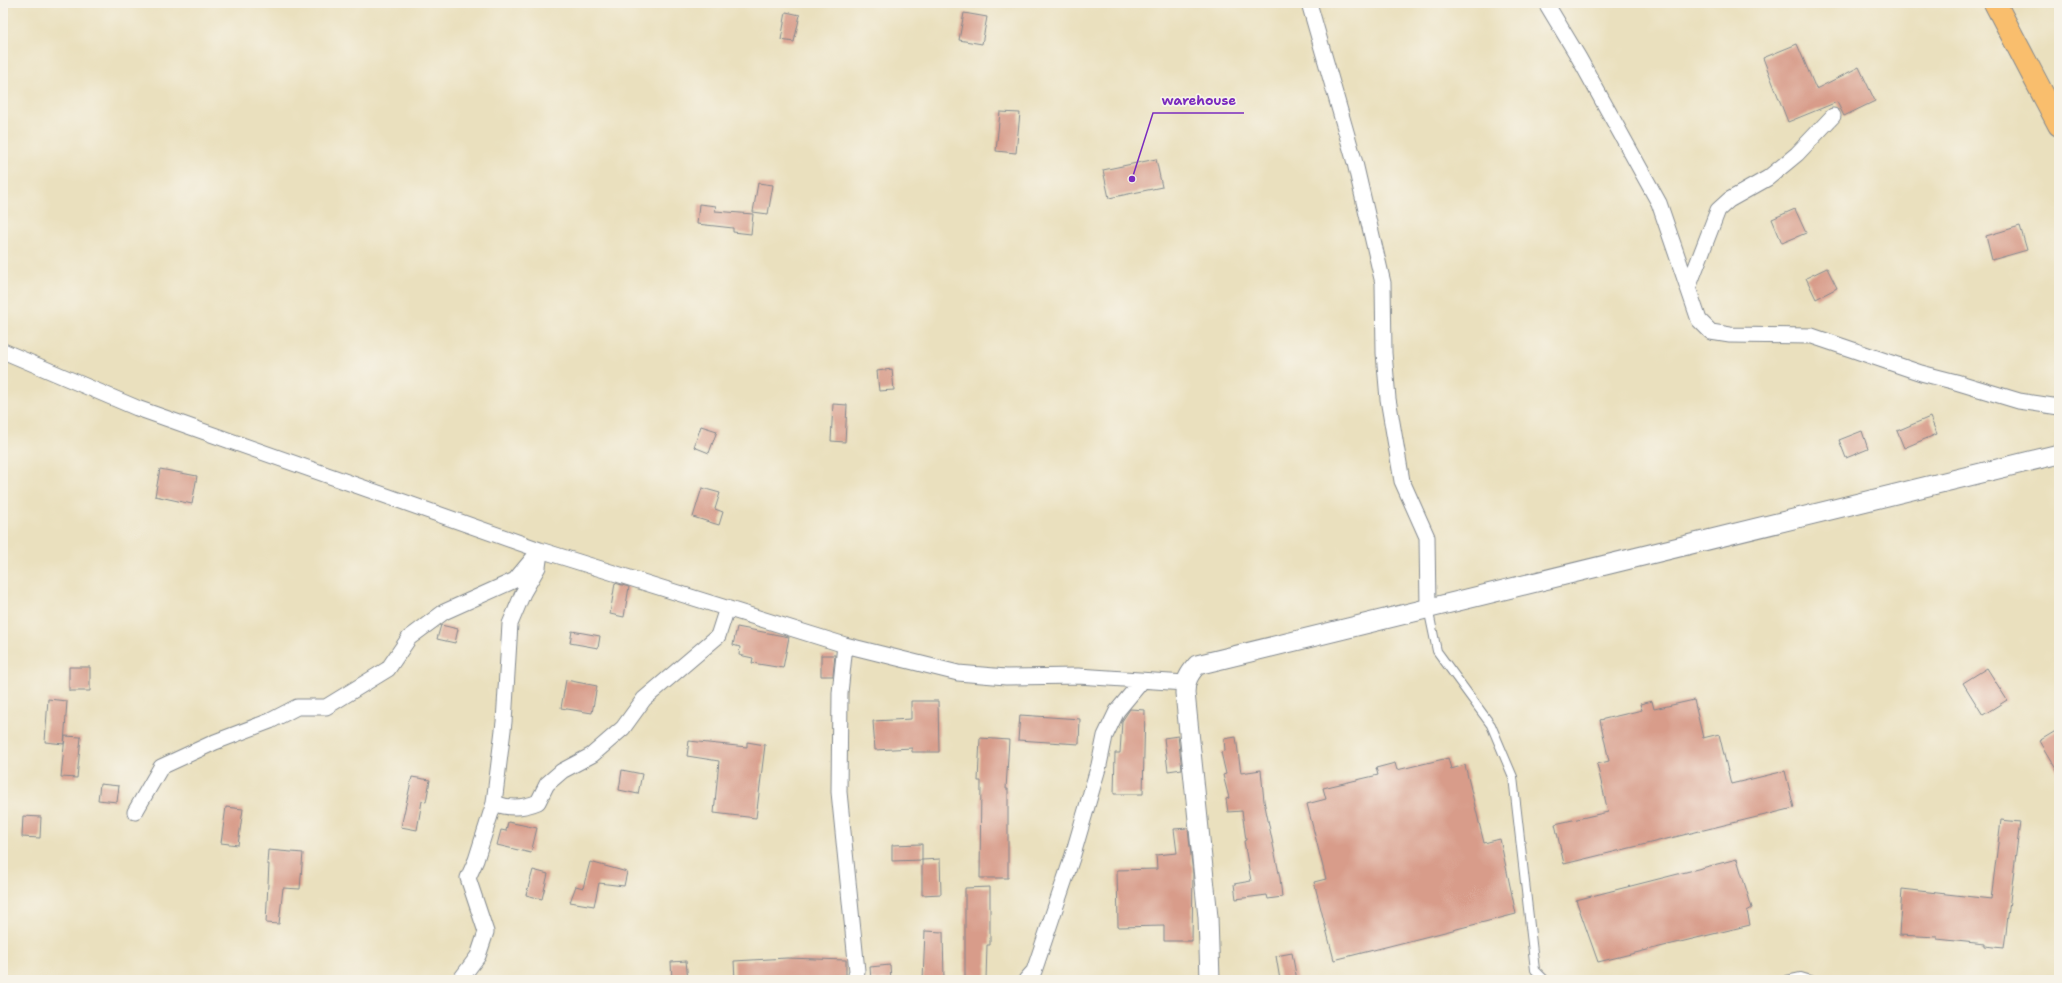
<svg xmlns="http://www.w3.org/2000/svg" width="2062" height="983" font-family="'Shantell Sans',sans-serif">
<style>
.building{fill:#d89c8a}
.lines{fill:none;stroke-linecap:round;stroke-linejoin:round}
.service-casing{stroke:#82888e;stroke-width:10}
.minor-casing{stroke:#82888e;stroke-width:17}
.tertiary-casing{stroke:#82888e;stroke-width:21}
.primary-casing{stroke:#82888e;stroke-width:24}
.service{stroke:#fff;stroke-width:8}
.minor{stroke:#fff;stroke-width:15}
.tertiary{stroke:#fff;stroke-width:19}
.primary{stroke:#f9be6d;stroke-width:22}
.leader{fill:none;stroke:#7b2cbf;stroke-width:1.5}
.callout-dot{fill:#7b2cbf;stroke:#f7f3e8;stroke-width:1.5}
.callout-label{font-size:13px;text-anchor:middle;font-weight:bold;fill:#7b2cbf;stroke:#f7f3e8;stroke-width:3.5;stroke-linejoin:round;paint-order:stroke}
</style>
<rect width="100%" height="100%" fill="#f7f3e8"/>
<filter id="ink" filterUnits="userSpaceOnUse"><feTurbulence type="fractalNoise" baseFrequency=".025" numOctaves="2"/><feDisplacementMap in="SourceGraphic" scale="8" xChannelSelector="R" yChannelSelector="G"/><feConvolveMatrix kernelMatrix="1 2 1 2 8 2 1 2 1" color-interpolation-filters="sRGB"/></filter>
<filter id="wash" filterUnits="userSpaceOnUse"><feTurbulence type="fractalNoise" baseFrequency=".012" numOctaves="4" result="noise"/><feDisplacementMap in="SourceGraphic" scale="16" xChannelSelector="R" yChannelSelector="G"/><feGaussianBlur stdDeviation="0.9" result="paint"/><feColorMatrix in="noise" values="0 0 0 0 0 0 0 0 0 0 0 0 0 0 0 0 0 1.4 0 .05"/><feComposite in="paint" operator="in"/></filter>
<g filter="url(#wash)">
<rect width="100%" height="100%" fill="#eae0be"/>
<g id="blocks">
<path class="building" d="M 786,12 L 800,15 L 794,42 L 781,40 Z
M 964,13 L 987,17 L 982,44 L 959,40 Z
M 1797,44 L 1816,89 L 1859,67 L 1875,101 L 1844,116 L 1837,102 L 1788,122 L 1763,58 Z
M 1000,112 L 1020,113 L 1016,153 L 996,151 Z
M 1156,159 L 1162,187 L 1109,198 L 1103,170 Z
M 758,183 L 773,185 L 768,214 L 753,212 Z
M 699,204 L 716,206 L 715,211 L 753,214 L 751,234 L 733,232 L 733,228 L 697,224 Z
M 1795,209 L 1806,233 L 1782,243 L 1772,219 Z
M 2020,226 L 2027,250 L 1992,260 L 1986,236 Z
M 1827,268 L 1837,288 L 1816,299 L 1806,278 Z
M 892,369 L 894,390 L 879,391 L 877,371 Z
M 833,404 L 847,405 L 845,442 L 831,441 Z
M 1930,417 L 1937,434 L 1904,448 L 1897,431 Z
M 701,426 L 717,431 L 709,453 L 694,447 Z
M 1862,431 L 1868,449 L 1846,458 L 1839,440 Z
M 160,469 L 197,476 L 192,504 L 155,496 Z
M 702,488 L 720,493 L 715,509 L 723,512 L 719,525 L 693,517 Z
M 615,583 L 629,587 L 624,617 L 610,614 Z
M 441,625 L 458,629 L 455,643 L 437,639 Z
M 737,627 L 789,637 L 783,668 L 752,663 L 753,658 L 739,655 L 740,647 L 733,645 Z
M 572,631 L 600,636 L 598,648 L 570,643 Z
M 821,655 L 835,655 L 833,676 L 821,676 Z
M 69,667 L 90,667 L 90,691 L 69,691 Z
M 1987,668 L 2007,700 L 1983,715 L 1963,683 Z
M 566,680 L 597,686 L 592,713 L 561,708 Z
M 48,699 L 67,701 L 64,744 L 45,742 Z
M 1694,700 L 1703,738 L 1719,734 L 1731,784 L 1785,771 L 1794,808 L 1564,864 L 1555,824 L 1608,812 L 1597,764 L 1609,761 L 1600,720 L 1642,710 L 1640,704 L 1652,701 L 1654,709 Z
M 911,701 L 938,701 L 939,752 L 912,752 L 912,748 L 875,750 L 873,721 L 911,719 Z
M 1130,709 L 1145,710 L 1143,794 L 1114,794 L 1115,753 L 1120,753 L 1122,721 Z
M 1020,715 L 1080,719 L 1079,744 L 1018,740 Z
M 2059,729 L 2059,774 L 2039,741 Z
M 65,736 L 81,737 L 77,778 L 61,777 Z
M 1178,736 L 1182,769 L 1168,771 L 1164,738 Z
M 1236,737 L 1241,773 L 1261,770 L 1264,801 L 1280,878 L 1282,897 L 1268,899 L 1267,895 L 1236,899 L 1234,884 L 1251,881 L 1244,841 L 1246,840 L 1242,811 L 1228,812 L 1226,799 L 1229,798 L 1223,775 L 1226,774 L 1221,752 L 1225,751 L 1224,739 Z
M 980,738 L 1009,740 L 1006,789 L 1008,789 L 1008,878 L 980,878 L 981,781 L 978,781 Z
M 689,741 L 747,747 L 747,742 L 765,745 L 756,818 L 714,813 L 719,761 L 687,756 Z
M 1448,758 L 1451,769 L 1465,765 L 1484,843 L 1500,839 L 1516,914 L 1334,960 L 1314,882 L 1326,879 L 1307,804 L 1326,799 L 1323,788 L 1378,775 L 1376,768 L 1395,763 L 1397,770 Z
M 622,770 L 642,774 L 638,794 L 619,790 Z
M 412,777 L 430,780 L 426,802 L 422,801 L 417,830 L 401,827 Z
M 100,784 L 119,786 L 117,802 L 98,800 Z
M 226,807 L 243,809 L 238,845 L 221,843 Z
M 23,816 L 41,817 L 40,838 L 22,837 Z
M 2001,820 L 2020,822 L 2004,948 L 1985,946 L 1985,944 L 1937,939 L 1937,937 L 1899,935 L 1902,889 L 1991,899 Z
M 508,822 L 537,828 L 531,853 L 497,845 L 501,830 L 506,831 Z
M 1188,828 L 1193,874 L 1192,941 L 1164,941 L 1164,926 L 1118,927 L 1117,870 L 1157,869 L 1156,855 L 1177,853 L 1174,829 Z
M 922,844 L 922,860 L 940,859 L 941,894 L 922,895 L 922,860 L 892,861 L 892,845 Z
M 268,850 L 303,853 L 300,889 L 283,888 L 279,924 L 266,923 L 269,864 L 267,864 Z
M 1737,859 L 1752,908 L 1747,911 L 1750,925 L 1598,962 L 1576,900 Z
M 590,862 L 627,872 L 624,886 L 599,883 L 594,906 L 570,902 L 576,886 L 583,888 Z
M 533,870 L 548,874 L 542,899 L 526,895 Z
M 990,887 L 990,945 L 987,945 L 986,980 L 965,980 L 965,888 Z
M 925,931 L 943,932 L 944,980 L 923,980 Z
M 1292,953 L 1297,980 L 1280,980 L 1276,956 Z
M 787,958 L 846,960 L 846,979 L 735,980 L 734,961 Z
M 686,961 L 688,980 L 672,980 L 671,962 Z
M 890,965 L 891,980 L 871,980 L 870,967 Z"/>
</g>
</g>
<g filter="url(#ink)">
<use href="#blocks" fill-opacity="0" stroke="#82888e" stroke-width="1"/>
<g class="lines">
<g class="service-casing">
<path id="service" d="M 1428,608 L 1437,651 L 1491,725 L 1513,777 L 1535,970 L 1545,980
M 1787,980 L 1801,977 L 1811,980"/>
</g>
<g class="minor-casing">
<path id="minor" d="M 1309,3 L 1355,163 L 1383,283 L 1384,353 L 1388,399 L 1402,481 L 1427,537 L 1428,607
M 1546,3 L 1579,58 L 1659,203 L 1699,320 L 1711,332 L 1730,335 L 1812,336 L 1921,373 L 1956,382 L 2019,401 L 2059,407
M 1688,288 L 1718,210 L 1729,200 L 1768,178 L 1797,154 L 1833,116
M 3,351 L 137,408 L 540,550 L 845,645 L 958,673 L 1006,677 L 1078,676 L 1185,683
M 845,645 L 840,693 L 839,792 L 857,971 L 855,980
M 494,803 C 509,809 524,808 538,802 L 547,784 L 562,771 L 592,755 L 623,728 L 644,699 L 718,636 L 727,608
M 135,812 L 161,767 L 215,742 L 270,721 L 297,707 L 326,707 L 388,669 L 409,638 L 444,612 L 515,580 L 540,550
M 460,980 L 478,956 L 486,932 L 468,878 L 476,860 L 494,803 L 504,722 L 510,624 L 523,593 L 538,567 L 540,553
M 1026,980 L 1034,971 L 1072,858 L 1099,765 L 1105,736 L 1117,711 L 1142,681"/>
</g>
<g class="tertiary-casing">
<path id="tertiary" d="M 1210,980 L 1208,917 L 1185,693 C 1185,681 1189,674 1197,665 L 2059,454"/>
</g>
<g class="primary-casing">
<path id="primary" d="M 1995,3 L 2059,125"/>
</g>
<use href="#service" class="service"/>
<use href="#minor" class="minor"/>
<use href="#tertiary" class="tertiary"/>
<use href="#primary" class="primary"/>
</g>
</g>
<path class="leader" d="M1132 179L1153 113H1244"/>
<circle class="callout-dot" cx="1132" cy="179" r="4"/>
<g class="callout-label">
<text x="1199" y="105">warehouse</text>
</g>
<rect width="2062" height="983" fill="none" stroke="#f7f3e8" stroke-width="16"/>
</svg>
